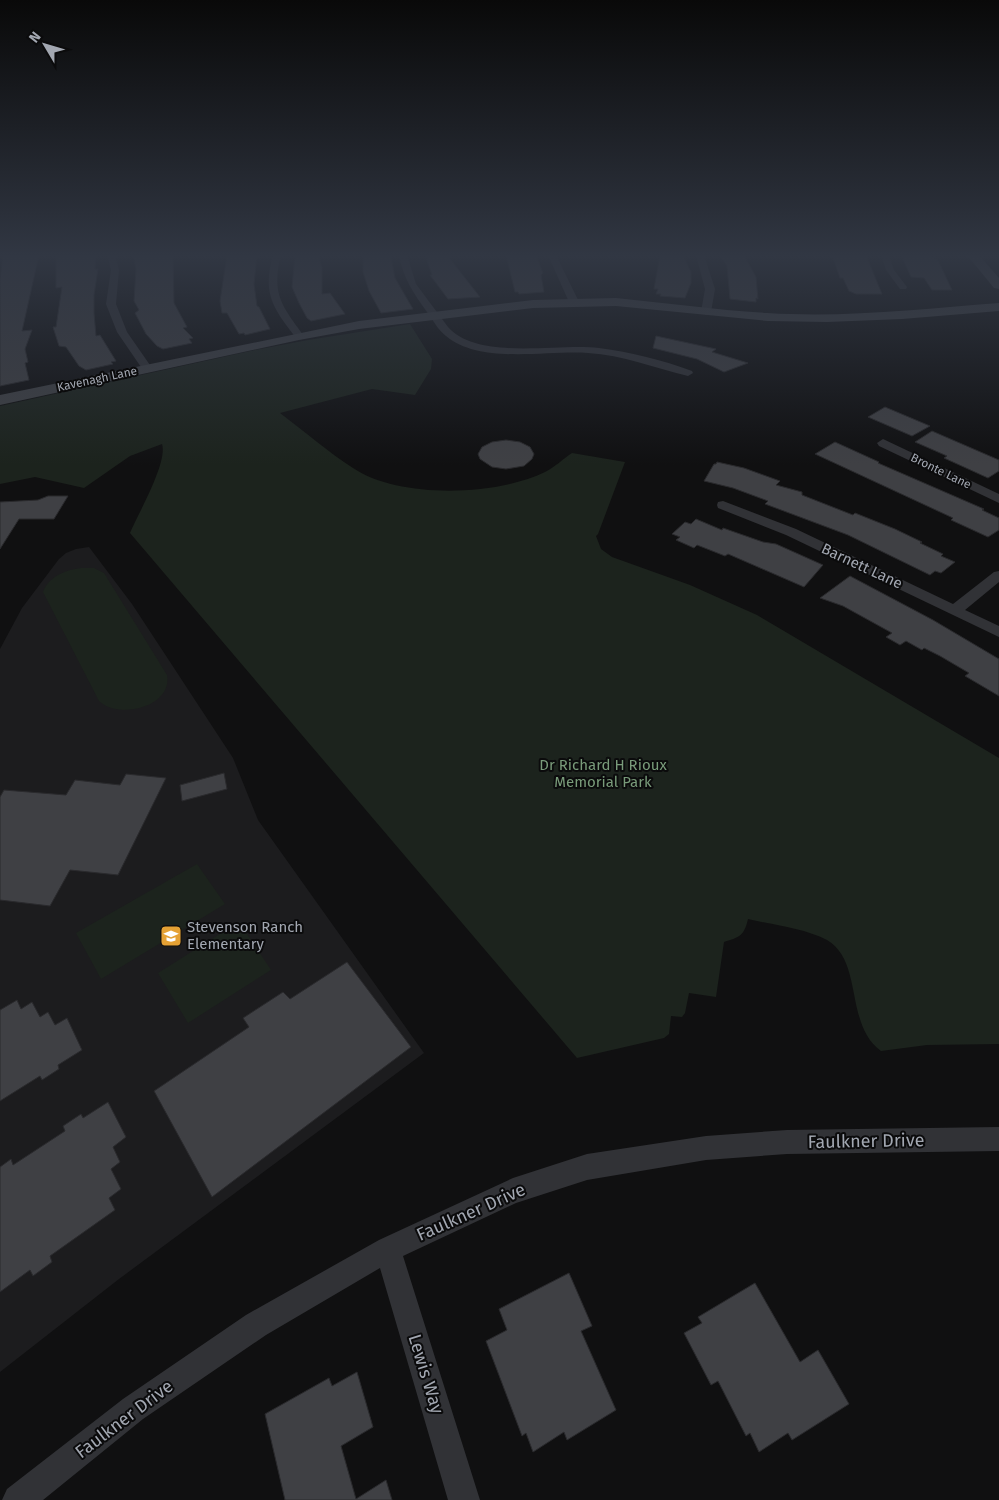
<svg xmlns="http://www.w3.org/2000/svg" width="999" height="1500" font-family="'Fira Sans',sans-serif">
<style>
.built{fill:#1c1c1e}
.green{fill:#1c231d}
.building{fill:#3f4044;stroke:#2a2a2d}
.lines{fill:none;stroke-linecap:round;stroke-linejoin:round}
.minor{fill:#313236;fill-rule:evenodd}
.secondary{fill:#3f4145;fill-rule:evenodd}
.labels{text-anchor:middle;stroke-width:4;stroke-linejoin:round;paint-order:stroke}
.far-street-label{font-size:12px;fill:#a2a7b1;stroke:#0b0b0c}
.street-label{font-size:15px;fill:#a2a7b1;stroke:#0b0b0c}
.park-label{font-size:15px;fill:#799b7a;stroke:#0b0b0c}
.poi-label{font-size:15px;fill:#a2a7b1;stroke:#0b0b0c;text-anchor:start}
.near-street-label{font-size:18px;fill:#a2a7b1;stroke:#0b0b0c}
</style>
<rect width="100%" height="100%" fill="#101011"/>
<path class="built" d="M 89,547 L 132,604 L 233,758 L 258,820 L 424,1053 L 119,1279 L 0,1372 L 0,649 L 22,608 L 59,559 L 66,553 L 76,549 Z"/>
<path class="green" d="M 410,324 L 432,359 L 431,369 L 415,395 L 372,389 L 280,413 C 304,431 328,452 353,468 C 399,499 496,496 545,472 C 555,467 563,459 572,453 L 625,462 L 598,534 L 596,536 L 601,549 L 612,557 L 690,585 L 757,615 L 999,758 L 999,1044 L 927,1045 L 881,1051 C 844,1024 864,962 827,940 C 804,928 773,925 748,919 C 744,936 740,937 724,942 L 716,997 L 689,993 L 685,1013 L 682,1017 L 671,1016 L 669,1034 L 664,1038 L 577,1058 L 130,533 C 138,514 168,462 162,444 L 130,456 L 84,488 L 35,477 L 0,484 L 0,406 L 255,350 L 308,340 Z
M 81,568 L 94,568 L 104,573 L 167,675 C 173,707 119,720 99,701 L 43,592 C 49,576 66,570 81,568 Z
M 197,864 L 225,904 L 101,979 L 76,933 Z
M 239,922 L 271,970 L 188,1023 L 158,973 Z"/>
<path class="building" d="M 3,255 L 39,255 L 22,331 L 32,330 L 25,349 L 28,362 L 25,363 L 29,380 L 0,386 L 0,279 Z
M 70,255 L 96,255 L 95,269 L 98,269 L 94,295 L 94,313 L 96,336 L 100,335 L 116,361 L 111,362 L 113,364 L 86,370 L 79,366 L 66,347 L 59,346 L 53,327 L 56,327 L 62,287 L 56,288 L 56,257 Z
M 133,255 L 173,255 L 174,303 L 187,327 L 183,328 L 193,338 L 189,339 L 192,343 L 163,349 L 157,346 L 146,334 L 135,313 L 139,310 L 134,301 L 136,269 Z
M 227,255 L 257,255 L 254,284 L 257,306 L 259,307 L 270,329 L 245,335 L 244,333 L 239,334 L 227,313 L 222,313 L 220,301 Z
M 295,255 L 318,255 L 322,267 L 322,294 L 330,293 L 345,314 L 311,321 L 307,318 L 299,303 L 292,287 Z
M 363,255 L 391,257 L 395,278 L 413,309 L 381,313 L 369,291 L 363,272 Z
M 425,255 L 447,255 L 480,297 L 448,299 L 430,275 L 432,275 Z
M 506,255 L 536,255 L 543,273 L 541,275 L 544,292 L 519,294 L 518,292 L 515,292 Z
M 660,255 L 683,255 L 691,272 L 691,283 L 685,298 L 660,296 L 661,294 L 656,294 L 658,289 L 654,289 Z
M 719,255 L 744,255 L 756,277 L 758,299 L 756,298 L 756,302 L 730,299 L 727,266 Z
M 832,255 L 866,255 L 882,294 L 856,294 L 849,291 L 843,278 L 840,278 Z
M 901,255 L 931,255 L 932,257 L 938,260 L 952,290 L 932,290 L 924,278 L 911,277 Z
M 656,336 L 716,349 L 712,352 L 748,363 L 724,372 L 697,359 L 653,348 Z
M 885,407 L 930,426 L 912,436 L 868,417 Z
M 932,431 L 999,460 L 999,471 L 988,478 L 944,458 L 947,456 L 915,442 Z
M 506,440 L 520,442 L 530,447 L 534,454 L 532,459 L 524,466 L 506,469 L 492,467 L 480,459 L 478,454 L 482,447 L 492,442 Z
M 835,442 L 879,462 L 878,463 L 984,509 L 982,510 L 999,518 L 999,530 L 988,537 L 951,520 L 953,518 L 815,454 Z
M 717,462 L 744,468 L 780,481 L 776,485 L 802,492 L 802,495 L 853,515 L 855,513 L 895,529 L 922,542 L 920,543 L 943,554 L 941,556 L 955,562 L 941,573 L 935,571 L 930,575 L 848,535 L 765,504 L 768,501 L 733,488 L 704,481 L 714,464 L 716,464 Z
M 48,496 L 68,496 L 54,519 L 19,519 L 0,549 L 0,502 L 38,500 Z
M 696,519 L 722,530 L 723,528 L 763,542 L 776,544 L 823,565 L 804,587 L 728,554 L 725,556 L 697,545 L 694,548 L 676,540 L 680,537 L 672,534 L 685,522 L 691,524 Z
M 850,576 L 933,620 L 999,659 L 999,696 L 965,676 L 969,673 L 940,656 L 924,648 L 922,650 L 906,641 L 900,645 L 886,637 L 892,633 L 843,606 L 820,598 Z
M 224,773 L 227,789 L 182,801 L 180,785 Z
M 126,774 L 166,778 L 118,875 L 70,870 L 50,906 L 0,900 L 0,797 L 4,790 L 66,795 L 75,780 L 120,785 Z
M 347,962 L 411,1047 L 212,1197 L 154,1091 L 249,1027 L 243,1018 L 283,992 L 290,999 Z
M 17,1000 L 21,1009 L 32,1002 L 40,1017 L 48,1012 L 55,1025 L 67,1018 L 82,1050 L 58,1065 L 59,1069 L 42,1080 L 40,1076 L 0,1101 L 0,1010 Z
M 108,1102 L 126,1137 L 113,1147 L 120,1162 L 111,1169 L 121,1189 L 109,1198 L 115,1210 L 50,1256 L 52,1262 L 33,1276 L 30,1270 L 0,1292 L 0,1167 L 11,1159 L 13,1165 L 65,1131 L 63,1126 L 81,1114 L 83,1118 Z
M 569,1273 L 592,1326 L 581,1331 L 616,1410 L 567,1440 L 564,1432 L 533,1452 L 526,1433 L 522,1436 L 486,1341 L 507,1330 L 499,1309 Z
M 755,1283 L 800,1362 L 818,1350 L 849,1404 L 792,1440 L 788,1433 L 759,1452 L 750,1433 L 746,1436 L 718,1381 L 711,1385 L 684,1333 L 702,1323 L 698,1317 Z
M 357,1372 L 373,1427 L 341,1446 L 356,1499 L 386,1480 L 392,1500 L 285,1500 L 265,1414 L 329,1378 L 332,1386 Z"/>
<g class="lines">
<path class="minor" d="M 107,255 L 115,255 L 119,270 L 116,304 L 127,332 L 152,368 L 151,370 L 143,370 L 117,332 L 106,304 L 111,270 Z
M 273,255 L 281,255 C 271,294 282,306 304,336 L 302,338 L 296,338 C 273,308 262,294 273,255 Z
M 399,255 L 407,255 L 416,284 L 448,327 C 478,361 557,343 599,348 C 631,352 662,360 692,371 L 693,373 L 688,376 C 654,368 623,355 588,353 C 546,350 481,365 446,336 C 438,330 433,320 427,312 C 414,294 403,278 399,255 Z
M 548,255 L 556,255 L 579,302 L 577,304 L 571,304 L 569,302 Z
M 696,255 L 704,255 L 715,289 L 711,312 L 706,315 L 701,312 L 705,289 Z
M 881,255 L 889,255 L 894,270 L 907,287 L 906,289 L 900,289 L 886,270 Z
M 883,439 L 999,494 L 999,503 L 879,446 L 877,443 Z
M 723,501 L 796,529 L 953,604 L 994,572 L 999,571 L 999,582 L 965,610 L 999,626 L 999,637 L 786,535 L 718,508 L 717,505 L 718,502 Z
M 999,1127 L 999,1151 L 787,1154 L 706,1160 L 587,1180 L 516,1203 L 403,1256 L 480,1500 L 448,1500 L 380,1268 L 266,1335 L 143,1419 L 43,1500 L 2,1500 L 7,1489 L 123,1399 L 246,1315 L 379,1240 L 513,1178 L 587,1154 L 706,1136 L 787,1130 Z"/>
<path class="secondary" d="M 967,255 L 979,255 L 999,278 L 999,289 L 994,288 Z
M 616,298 C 666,303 717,310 767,313 C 844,318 922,309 999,303 L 999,311 L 902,319 L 827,322 L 768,321 L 616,306 L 533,308 L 359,329 L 299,340 L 0,405 L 0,395 L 359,321 L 533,300 Z"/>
</g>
<linearGradient id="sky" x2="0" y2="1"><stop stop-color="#090909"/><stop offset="0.55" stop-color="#313743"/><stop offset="1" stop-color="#313743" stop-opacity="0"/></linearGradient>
<rect width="999" height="465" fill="url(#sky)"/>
<defs>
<g id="school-square" transform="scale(1.125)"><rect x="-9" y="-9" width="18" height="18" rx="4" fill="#e5a134" stroke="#0b0b0c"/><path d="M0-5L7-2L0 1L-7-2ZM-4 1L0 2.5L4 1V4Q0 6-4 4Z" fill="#fff"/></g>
</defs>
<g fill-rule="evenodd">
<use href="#school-square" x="171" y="936"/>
</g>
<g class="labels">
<g class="far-street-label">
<text transform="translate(97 379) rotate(-12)" y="4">Kavenagh Lane</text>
<text transform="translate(941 471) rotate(26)" y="4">Bronte Lane</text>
</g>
<g class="street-label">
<text transform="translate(862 566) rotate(25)" y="5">Barnett Lane</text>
</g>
<g class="park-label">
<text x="603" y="770">Dr Richard H Rioux<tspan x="603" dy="17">Memorial Park</tspan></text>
</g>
<g class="poi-label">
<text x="187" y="932">Stevenson Ranch<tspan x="187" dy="17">Elementary</tspan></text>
</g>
<g class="near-street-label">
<text transform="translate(866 1141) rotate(-1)" y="6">Faulkner Drive</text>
<text transform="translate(471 1212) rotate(-24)" y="6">Faulkner Drive</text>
<text transform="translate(426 1374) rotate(73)" y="6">Lewis Way</text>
<text transform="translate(124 1419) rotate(-37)" y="6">Faulkner Drive</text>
</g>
</g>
<g transform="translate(45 45) rotate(308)" stroke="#0b0b0c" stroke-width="4" paint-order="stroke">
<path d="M0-4L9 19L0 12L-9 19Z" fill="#a2a7b1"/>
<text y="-8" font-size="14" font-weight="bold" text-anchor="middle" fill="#a2a7b1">N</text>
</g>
</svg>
